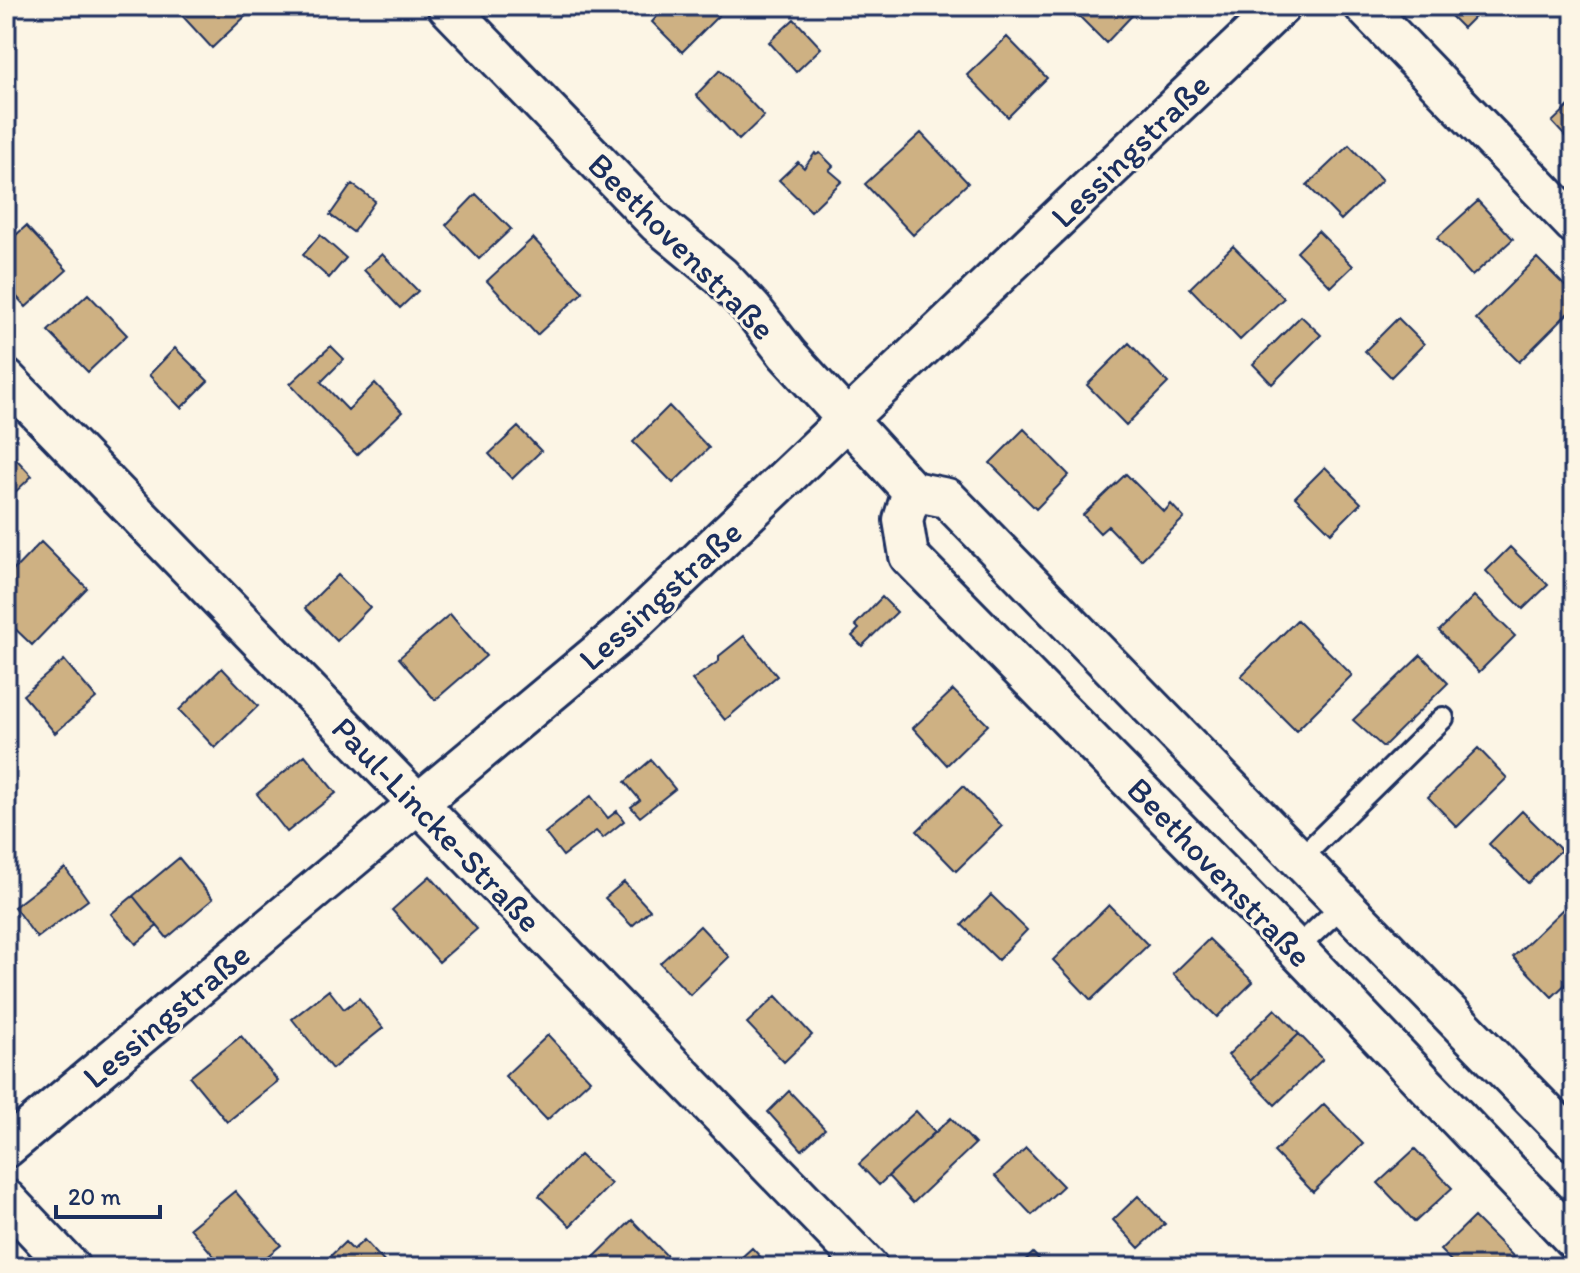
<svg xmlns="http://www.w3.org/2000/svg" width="1580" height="1273" font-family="Itim,sans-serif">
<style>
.building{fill:#ceb183;stroke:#1b2f5e;stroke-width:2}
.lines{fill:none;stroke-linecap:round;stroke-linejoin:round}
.service-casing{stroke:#1b2f5e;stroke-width:26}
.minor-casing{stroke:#1b2f5e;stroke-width:44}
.service{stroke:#fcf5e5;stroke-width:20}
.minor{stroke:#fcf5e5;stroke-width:38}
.labels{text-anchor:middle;stroke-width:6;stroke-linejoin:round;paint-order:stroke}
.street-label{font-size:34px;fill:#1b2f5e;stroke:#fcf5e5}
</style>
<rect width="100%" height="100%" fill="#fcf5e5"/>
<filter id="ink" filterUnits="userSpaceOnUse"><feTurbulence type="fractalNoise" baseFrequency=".0125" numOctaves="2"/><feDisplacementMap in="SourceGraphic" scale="16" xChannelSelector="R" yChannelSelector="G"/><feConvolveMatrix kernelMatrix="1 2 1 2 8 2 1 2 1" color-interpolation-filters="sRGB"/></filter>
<g filter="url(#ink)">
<path class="building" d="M 181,6 L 248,6 L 252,10 L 212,48 L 177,10 Z
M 666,6 L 728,6 L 682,52 L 652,22 Z
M 1141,6 L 1106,43 L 1070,7 L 1071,6 Z
M 1441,6 L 1485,6 L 1463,28 Z
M 794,19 L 821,48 L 796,72 L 769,42 Z
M 1007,37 L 1047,78 L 1008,117 L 967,75 Z
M 720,70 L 764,116 L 739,140 L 696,95 Z
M 1574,101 L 1574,146 L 1552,122 Z
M 921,133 L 968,183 L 913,235 L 865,184 Z
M 1349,145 L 1382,180 L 1341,220 L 1307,185 Z
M 815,153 L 816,155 L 820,153 L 833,166 L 829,170 L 842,181 L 811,211 L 779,180 L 798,162 L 804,168 Z
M 352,184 L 375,201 L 353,232 L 330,215 Z
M 476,194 L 511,229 L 479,259 L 446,225 Z
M 1478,201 L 1513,239 L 1472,276 L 1437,238 Z
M 26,226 L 67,270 L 26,307 L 6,285 L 6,244 Z
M 1318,231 L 1353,266 L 1331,287 L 1297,252 Z
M 320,235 L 346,258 L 329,278 L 303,255 Z
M 533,238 L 583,292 L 537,335 L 487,281 Z
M 1233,246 L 1284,298 L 1240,340 L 1190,288 Z
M 382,254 L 418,291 L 400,308 L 364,270 Z
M 1537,258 L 1574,295 L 1574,307 L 1519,362 L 1476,319 Z
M 88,294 L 127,335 L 88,372 L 48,331 Z
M 1301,316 L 1321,335 L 1272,384 L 1253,364 Z
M 1398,318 L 1424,344 L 1391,377 L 1365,351 Z
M 1129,343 L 1168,383 L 1126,425 L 1087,385 Z
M 331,346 L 344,359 L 321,382 L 348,410 L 375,383 L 402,412 L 357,455 L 290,384 Z
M 175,348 L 208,381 L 181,408 L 149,375 Z
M 669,406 L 709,448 L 673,483 L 633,442 Z
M 518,427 L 541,451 L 512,479 L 489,454 Z
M 1024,429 L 1069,475 L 1036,509 L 990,463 Z
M 6,448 L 32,476 L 6,501 Z
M 1325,467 L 1361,503 L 1331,533 L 1295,497 Z
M 1126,474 L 1164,512 L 1171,504 L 1184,518 L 1141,560 L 1108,526 L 1100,533 L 1083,515 Z
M 41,542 L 87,588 L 32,645 L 6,620 L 6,578 Z
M 1510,547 L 1548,585 L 1523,609 L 1486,571 Z
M 338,575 L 370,607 L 337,641 L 305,608 Z
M 1474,596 L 1515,636 L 1479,672 L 1439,631 Z
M 882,597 L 897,612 L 862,646 L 852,636 L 859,629 L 855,625 Z
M 450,614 L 486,656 L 435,700 L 399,658 Z
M 1297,620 L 1352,675 L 1296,731 L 1241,676 Z
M 744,636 L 777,676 L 725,720 L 692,680 L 719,661 L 719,656 Z
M 1421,655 L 1448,683 L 1383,747 L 1353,720 Z
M 64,660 L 96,698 L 55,733 L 23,695 Z
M 222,668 L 258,706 L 215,748 L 179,710 Z
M 953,690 L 988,725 L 947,765 L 913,728 Z
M 1478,748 L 1507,778 L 1457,827 L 1428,797 Z
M 305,755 L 336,793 L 287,832 L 257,794 Z
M 651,760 L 675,789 L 640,817 L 631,807 L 640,800 L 625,782 Z
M 963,786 L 1002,826 L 956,871 L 917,831 Z
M 591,796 L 608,818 L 617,811 L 624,821 L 603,838 L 596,831 L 563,856 L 545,833 Z
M 1522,811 L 1561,850 L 1528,883 L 1489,844 Z
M 179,858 L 213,899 L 167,938 L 133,896 Z
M 65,868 L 88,900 L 37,938 L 14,907 Z
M 430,876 L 477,929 L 439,962 L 392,910 Z
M 624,882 L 650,910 L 632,926 L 605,898 Z
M 991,895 L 1027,930 L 998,960 L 962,925 Z
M 133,896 L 157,926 L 136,944 L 111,914 Z
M 1109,905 L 1148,945 L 1091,1000 L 1053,960 Z
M 1564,908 L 1574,918 L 1574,976 L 1552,997 L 1513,957 Z
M 700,926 L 729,957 L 690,995 L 660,963 Z
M 1209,939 L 1253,982 L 1217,1017 L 1173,974 Z
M 329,990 L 344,1009 L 359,998 L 383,1028 L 332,1069 L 292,1019 Z
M 776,996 L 812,1035 L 784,1062 L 747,1023 Z
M 1275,1009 L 1299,1034 L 1251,1080 L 1228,1055 Z
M 1299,1034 L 1323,1059 L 1275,1105 L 1251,1080 Z
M 548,1035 L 590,1080 L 547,1120 L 505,1076 Z
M 241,1036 L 278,1081 L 227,1122 L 190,1077 Z
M 789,1091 L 825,1129 L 802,1150 L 768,1112 Z
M 1324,1104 L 1363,1144 L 1313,1192 L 1274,1152 Z
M 916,1111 L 935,1132 L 879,1185 L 859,1164 Z
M 951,1118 L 975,1144 L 913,1203 L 888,1176 Z
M 1026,1148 L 1063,1186 L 1032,1215 L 995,1176 Z
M 1415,1149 L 1452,1188 L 1415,1222 L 1378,1183 Z
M 580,1155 L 611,1184 L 570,1226 L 539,1196 Z
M 235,1191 L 281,1245 L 254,1267 L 223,1267 L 190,1228 Z
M 1138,1196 L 1165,1224 L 1139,1248 L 1113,1220 Z
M 1474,1217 L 1514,1257 L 1503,1267 L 1457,1267 L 1440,1250 Z
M 632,1220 L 669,1258 L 660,1267 L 594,1267 L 589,1262 Z
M 364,1240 L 389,1267 L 320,1266 L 345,1242 L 353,1250 Z
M 752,1248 L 770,1267 L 731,1267 Z
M 1033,1253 L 1046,1267 L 1018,1267 Z"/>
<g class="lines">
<g class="service-casing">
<path id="service" d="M 1300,859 L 1443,718
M 1296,949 L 1343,905"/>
</g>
<g class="minor-casing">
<path id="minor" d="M 447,6 L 657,223 L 721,276 L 752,309 L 787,354 L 912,491 L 947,498 L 1574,1141
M 1364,6 L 1574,224
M 6,379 L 868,1267
M 912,491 L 903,520 L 909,556 L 1296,949 L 1574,1240
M 6,1148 L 629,627 L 1281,6
M 6,1199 L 70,1267"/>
</g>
<use href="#service" class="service"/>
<use href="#minor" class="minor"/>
</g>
</g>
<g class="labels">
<g class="street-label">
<text transform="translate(1130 150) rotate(-44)" y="12">Lessingstraße</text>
<text transform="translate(682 246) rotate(45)" y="12">Beethovenstraße</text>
<text transform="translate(660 595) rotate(-42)" y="12">Lessingstraße</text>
<text transform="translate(437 824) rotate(46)" y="12">Paul-Lincke-Straße</text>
<text transform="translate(1220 872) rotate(46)" y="12">Beethovenstraße</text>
<text transform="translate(166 1015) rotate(-40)" y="12">Lessingstraße</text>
</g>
</g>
<rect width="1580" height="1273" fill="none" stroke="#fcf5e5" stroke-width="32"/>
<rect x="16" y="16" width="1548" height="1241" fill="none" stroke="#1b2f5e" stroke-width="3" filter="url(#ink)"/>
<path d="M56 1205v12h104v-12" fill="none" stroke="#1b2f5e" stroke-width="4"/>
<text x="68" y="1205" font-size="24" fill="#1b2f5e" stroke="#fcf5e5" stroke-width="6" paint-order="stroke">20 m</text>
</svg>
